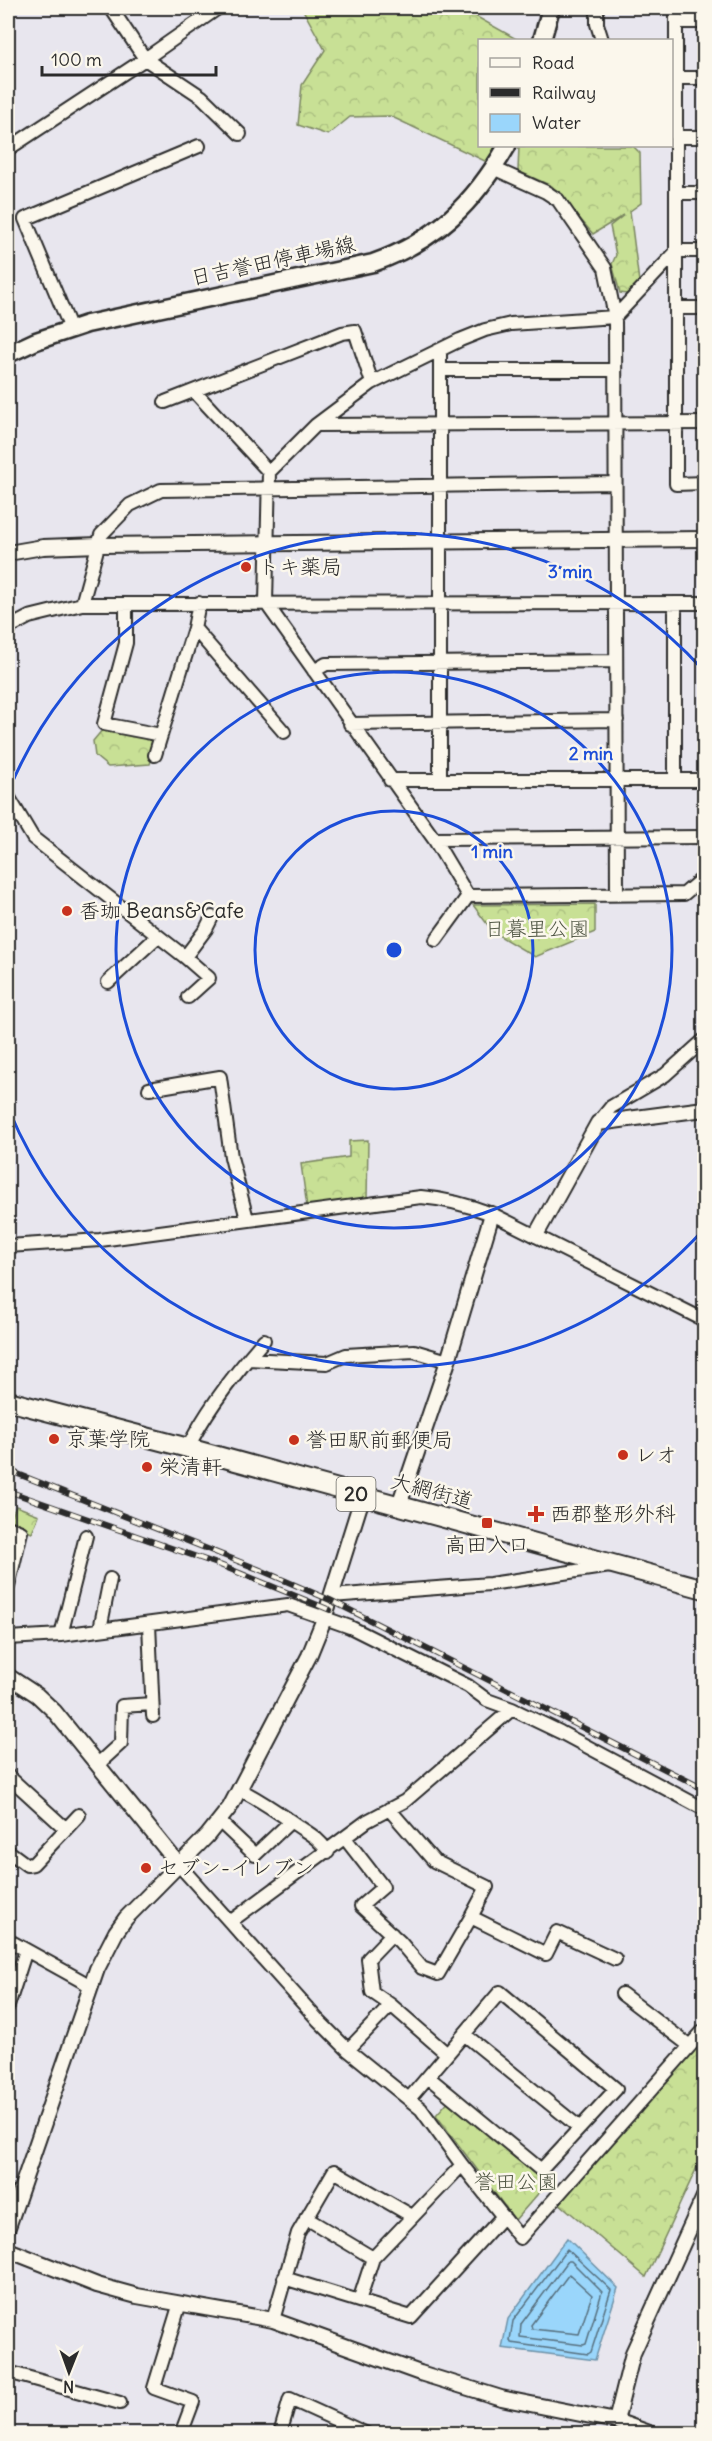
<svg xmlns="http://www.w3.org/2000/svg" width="712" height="2441" font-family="Delius,'Klee One',sans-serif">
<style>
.forest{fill:url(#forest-crowns);stroke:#7a8660;stroke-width:1.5}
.water{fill:#9ad6fb;stroke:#6e92a8;stroke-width:1.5}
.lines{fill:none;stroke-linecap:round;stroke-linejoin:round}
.shore{stroke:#576f7e;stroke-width:1.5}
.minor-casing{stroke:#2b2b2b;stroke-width:16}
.tertiary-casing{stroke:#2b2b2b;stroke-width:18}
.secondary-casing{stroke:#2b2b2b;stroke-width:21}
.primary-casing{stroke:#2b2b2b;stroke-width:22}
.minor{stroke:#fbf7ec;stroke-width:12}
.tertiary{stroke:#fbf7ec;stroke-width:14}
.secondary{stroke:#fbf7ec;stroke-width:16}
.primary{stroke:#fbf7ec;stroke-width:18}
.rail-casing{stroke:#2b2b2b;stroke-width:6}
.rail{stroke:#fbf7ec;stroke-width:4;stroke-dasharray:11;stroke-linecap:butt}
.ring{fill:none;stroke:#1d4ed8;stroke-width:3}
.poi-dot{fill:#c8321e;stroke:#fbf7ec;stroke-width:2}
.labels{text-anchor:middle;stroke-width:5;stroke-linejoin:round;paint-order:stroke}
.shield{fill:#fbf7ec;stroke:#696865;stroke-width:1.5}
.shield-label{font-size:20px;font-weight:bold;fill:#2b2b2b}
.street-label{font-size:21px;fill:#2b2b2b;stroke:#fbf7ec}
.poi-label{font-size:21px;fill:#2b2b2b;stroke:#fbf7ec;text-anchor:start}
.park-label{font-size:21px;fill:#525846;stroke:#fbf7ec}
.centre{fill:#1d4ed8;stroke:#fbf7ec;stroke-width:3}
.ring-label{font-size:18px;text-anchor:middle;font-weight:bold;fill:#1d4ed8;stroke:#fbf7ec;stroke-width:5;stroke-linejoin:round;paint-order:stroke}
</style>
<defs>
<pattern id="forest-crowns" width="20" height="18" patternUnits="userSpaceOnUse" patternTransform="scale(1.5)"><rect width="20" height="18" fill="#c8e095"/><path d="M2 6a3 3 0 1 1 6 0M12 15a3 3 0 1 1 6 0" fill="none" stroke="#acc081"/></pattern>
</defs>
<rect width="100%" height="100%" fill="#e8e6ee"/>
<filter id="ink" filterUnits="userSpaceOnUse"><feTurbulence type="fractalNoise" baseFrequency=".0167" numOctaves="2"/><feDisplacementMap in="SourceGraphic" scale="12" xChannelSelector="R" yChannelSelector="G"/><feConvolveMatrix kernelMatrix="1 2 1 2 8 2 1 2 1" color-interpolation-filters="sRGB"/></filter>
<g filter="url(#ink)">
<path class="forest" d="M 302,8 L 461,8 L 518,40 L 480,40 L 480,146 L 495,146 L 489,163 L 390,116 L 350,117 L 328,135 L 298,125 L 302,85 L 325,50 Z
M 519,146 L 633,146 L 640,153 L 641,203 L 630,211 L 639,282 L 627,294 L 620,293 L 612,264 L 616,255 L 610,226 L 624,215 L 593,234 L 552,186 L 518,171 Z
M 103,729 L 154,739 L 157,744 L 150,764 L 108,767 L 95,756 L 93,741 Z
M 595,904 L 595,932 L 535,957 L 493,932 L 473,905 Z
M 368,1140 L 367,1199 L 307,1207 L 301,1164 L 349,1157 L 349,1141 Z
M 16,1506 L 39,1515 L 32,1533 L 9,1524 Z
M 704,2036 L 704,2152 L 646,2277 L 559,2203 Z
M 451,2098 L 550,2180 L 515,2220 L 436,2115 Z"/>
<path class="water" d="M 567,2238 L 618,2288 L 595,2360 L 502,2348 L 508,2319 Z"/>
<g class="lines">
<path class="shore" d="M 567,2249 L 611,2290 L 591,2352 L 588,2354 L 511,2343 L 510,2340 L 513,2321 Z
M 568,2261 L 571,2261 L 602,2292 L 586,2344 L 583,2345 L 520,2337 L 521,2324 Z
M 569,2274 L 592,2295 L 579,2334 L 532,2329 L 531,2325 Z"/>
<g class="minor-casing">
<path id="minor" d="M 111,8 L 145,59 L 202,97 L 240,134
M 597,8 L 597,24 L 602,40
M 676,8 L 676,484 L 704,483
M 676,22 L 704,22
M 672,78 L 704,78
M 676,137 L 704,137
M 8,149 L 145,59 L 218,8
M 493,168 L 546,192 L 558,200 L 605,268 L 615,317 L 617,895
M 677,193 L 704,193
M 678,308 L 704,308
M 71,329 L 25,219 L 199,146
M 440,351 L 440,780
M 440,370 L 615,370
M 194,391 L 269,472
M 165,402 L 342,333 L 355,331 L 372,383
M 316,425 L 704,423
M 82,604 L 101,535 L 130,505 L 161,490 L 615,483
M 126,604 L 126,643 L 104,724 L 161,735
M 8,628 L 29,617 L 82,604 L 704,603
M 194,628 L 284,732
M 314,671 L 326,664 L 616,661
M 350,724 L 617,720
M 155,755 L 194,628 L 199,603
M 390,780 L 704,780
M 675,780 L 675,603
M 8,796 L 33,838 L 185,957 L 209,978 L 188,997
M 434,839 L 704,837
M 468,896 L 434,839 L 266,603 L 269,472 L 316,425 L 372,383 L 460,340 L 485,330 L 511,324 L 615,317 L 677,251 L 704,251
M 468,896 L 684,894 L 704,877
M 436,940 L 468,896
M 185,957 L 206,929 L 212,917
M 108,982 L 158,936
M 149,1089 L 220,1077 L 231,1157 L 247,1219
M 598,1123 L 611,1107 L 665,1075 L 704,1040
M 8,1246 L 100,1240 L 421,1197 C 446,1199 468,1205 492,1214 L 704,1320
M 248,1359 L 327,1363 L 346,1355 L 414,1351 L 448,1361
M 188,1448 C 205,1411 237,1371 264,1340
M 8,1527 L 21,1532 L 8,1587
M 331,1596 L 490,1584 L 610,1566
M 149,1624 L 153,1716
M 100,1629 L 110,1579
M 61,1635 L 86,1536
M 8,1638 L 61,1635 L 288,1605 L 350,1627 L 468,1686 L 487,1700 L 512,1709 L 560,1732 L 704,1809
M 98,1764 L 121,1743 L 122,1706 L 152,1704
M 8,1776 L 66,1829
M 239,1789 C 258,1799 275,1810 292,1822 C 307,1833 316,1835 328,1852
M 389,1809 L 434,1861 L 487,1887 L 471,1917
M 219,1821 L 255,1855 L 291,1821
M 345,1838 L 383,1887 L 361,1906 L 400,1942 L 422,1968 L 438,1974 L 471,1917 L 546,1954 L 557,1932 L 615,1959
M 8,1851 L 27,1865 L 33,1864 L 79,1815
M 179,1865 L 318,2020 L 348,2050 L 421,2109 L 462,2165 L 520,2238 L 704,2030
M 230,1922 L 367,1821 L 405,1801 L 512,1709
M 8,1940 L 91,1986
M 622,1994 L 690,2046
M 391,2005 L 372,1992 L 368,1959 L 392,1934
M 8,2006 L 26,1950
M 464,2034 L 580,2128
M 348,2050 L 391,2005 L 446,2053
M 409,2099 L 500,1992 L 616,2089 L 541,2170 L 428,2077
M 306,2218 L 373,2258
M 284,2278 L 411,2317 L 503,2216
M 359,2301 L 373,2258 L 462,2165
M 180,2303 L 154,2388 L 193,2402 L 181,2434
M 273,2320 L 298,2233 L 334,2171 L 412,2216
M 8,2372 L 120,2403
M 280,2434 L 290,2399 L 367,2434"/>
</g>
<g class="tertiary-casing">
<path id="tertiary" d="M 8,553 L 43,547 L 99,545 L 704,539
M 536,1235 L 598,1123 L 704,1109
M 399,1505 L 448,1361 L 492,1214
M 8,1676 L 37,1695 L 54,1711 L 179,1865
M 8,2227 L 97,1969 L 116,1932 L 126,1918 L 207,1836 L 230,1807 L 309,1656 L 324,1619 L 363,1495
M 8,2250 L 97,2285 L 137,2296 L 273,2320 L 420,2373 L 501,2398 L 616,2421 L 652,2434
M 616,2421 L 633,2353 L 704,2197"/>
</g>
<g class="secondary-casing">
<path id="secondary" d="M 542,40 L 551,8
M 8,354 L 36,341 L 87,324 L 373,263 C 436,241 474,203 507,146"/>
</g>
<g class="primary-casing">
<path id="primary" d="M 8,1401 L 188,1448 L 704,1589"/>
</g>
<use href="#minor" class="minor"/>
<use href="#tertiary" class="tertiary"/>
<use href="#secondary" class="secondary"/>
<use href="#primary" class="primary"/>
<g class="rail-casing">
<path id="rail" d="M 8,1470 L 258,1569 L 330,1600 L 704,1789
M 8,1491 L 220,1565 L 330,1610"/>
</g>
<use href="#rail" class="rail"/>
</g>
</g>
<g class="ring">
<circle cx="394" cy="950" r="139"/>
<circle cx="394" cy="950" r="278"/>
<path d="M704 1229A417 417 0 0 1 9 1110M9 790A417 417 0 0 1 704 671"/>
</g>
<g class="poi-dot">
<circle cx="246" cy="567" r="6"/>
<circle cx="67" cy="911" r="6"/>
<circle cx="54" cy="1439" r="6"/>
<circle cx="294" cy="1440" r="6"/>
<circle cx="623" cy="1455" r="6"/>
<circle cx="147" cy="1467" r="6"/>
<path d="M533 1505h6v6h6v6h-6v6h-6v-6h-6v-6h6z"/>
<rect x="481" y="1517" width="12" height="12" rx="3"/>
<circle cx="146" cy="1868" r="6"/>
</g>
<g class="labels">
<rect class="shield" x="336.5" y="1477" width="39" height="34" rx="4.5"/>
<g class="shield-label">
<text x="356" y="1501">20</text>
</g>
<g class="street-label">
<text transform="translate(273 261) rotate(-12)" y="7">日吉誉田停車場線</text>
<text transform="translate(432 1491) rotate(15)" y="7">大網街道</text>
</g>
<g class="poi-label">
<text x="258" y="574">トキ薬局</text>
<text x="79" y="918">香珈 Beans&amp;Cafe</text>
<text x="66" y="1446">京葉学院</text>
<text x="306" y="1447">誉田駅前郵便局</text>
<text x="635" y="1462">レオ</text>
<text x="159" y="1474">栄清軒</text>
<text x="550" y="1521">西郡整形外科</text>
<text x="487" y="1552" text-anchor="middle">高田入口</text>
<text x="158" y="1875">セブン-イレブン</text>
</g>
<g class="park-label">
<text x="537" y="936">日暮里公園</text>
<text x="516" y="2189">誉田公園</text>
</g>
</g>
<circle cx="394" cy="950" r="9" class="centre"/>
<g class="ring-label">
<text x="570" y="578">3 min</text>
<text x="591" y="760">2 min</text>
<text x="492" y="858">1 min</text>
</g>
<rect width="712" height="2441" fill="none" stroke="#fbf7ec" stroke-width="30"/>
<rect x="15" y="15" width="682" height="2411" fill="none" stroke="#2b2b2b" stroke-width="2" filter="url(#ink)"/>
<rect x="478" y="39" width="195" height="108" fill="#fbf7ec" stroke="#a8a59f" stroke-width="1.5"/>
<rect x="490" y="58" width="30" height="9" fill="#fbf7ec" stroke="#a8a59f" stroke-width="1.5"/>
<text x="532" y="69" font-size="18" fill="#2b2b2b">Road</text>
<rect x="490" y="88" width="30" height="9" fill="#2b2b2b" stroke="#a8a59f" stroke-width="1.5"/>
<text x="532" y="99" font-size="18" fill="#2b2b2b">Railway</text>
<rect x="490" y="114" width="30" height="18" fill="#9ad6fb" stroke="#a8a59f" stroke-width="1.5"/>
<text x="532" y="129" font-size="18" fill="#2b2b2b">Water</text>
<g transform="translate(69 2372) rotate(181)" stroke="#fbf7ec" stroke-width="4.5" paint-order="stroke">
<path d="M0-4.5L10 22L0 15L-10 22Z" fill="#2b2b2b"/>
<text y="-9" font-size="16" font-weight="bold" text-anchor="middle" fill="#2b2b2b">N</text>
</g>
<path d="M42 66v9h174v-9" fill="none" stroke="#2b2b2b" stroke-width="3"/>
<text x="51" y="66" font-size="18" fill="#2b2b2b" stroke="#fbf7ec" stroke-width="4.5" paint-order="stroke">100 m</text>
</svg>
